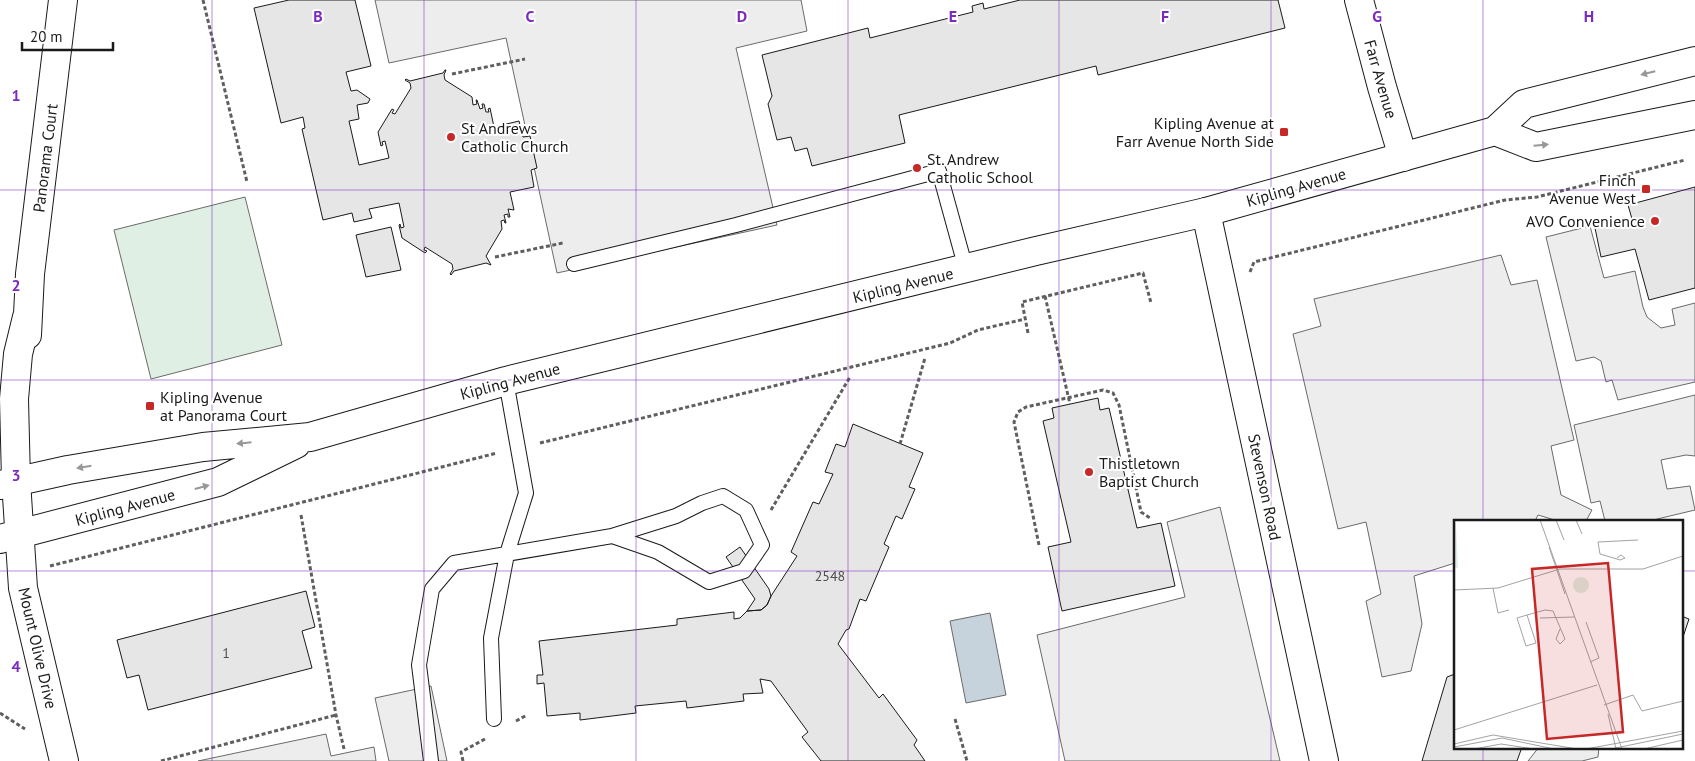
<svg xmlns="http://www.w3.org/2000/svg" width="1695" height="761" font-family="'PT Sans',sans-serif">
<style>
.green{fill:#e0efe3;stroke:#6a6a6a}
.parking{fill:#ededed;stroke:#6a6a6a}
.water{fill:#c6d2dc;stroke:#6a6a6a}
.building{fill:#e6e6e6;stroke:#1a1a1a}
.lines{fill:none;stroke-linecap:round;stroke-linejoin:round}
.service-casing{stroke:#1a1a1a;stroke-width:16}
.minor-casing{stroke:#1a1a1a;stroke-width:30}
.secondary-casing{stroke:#1a1a1a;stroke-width:30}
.path{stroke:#5f5f5f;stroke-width:3;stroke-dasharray:4 2.5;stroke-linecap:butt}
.service{stroke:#fff;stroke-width:14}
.minor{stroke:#fff;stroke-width:28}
.secondary{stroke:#fff;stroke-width:28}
.oneway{fill:#989898}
.grid{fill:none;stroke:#7b2cbf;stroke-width:1;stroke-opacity:0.55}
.poi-dot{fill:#c62828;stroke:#fff;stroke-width:2}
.labels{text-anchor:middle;stroke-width:4;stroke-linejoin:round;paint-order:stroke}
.number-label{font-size:14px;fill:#4d4d4d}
.street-label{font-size:16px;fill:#1a1a1a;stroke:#fff}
.poi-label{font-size:16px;fill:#1a1a1a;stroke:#fff;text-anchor:start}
.inset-road{fill:none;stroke:#a3a3a3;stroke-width:1}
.view{fill:#c62828;fill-opacity:0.15;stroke:#c62828;stroke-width:2.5}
.inset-edge{fill:none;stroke:#1a1a1a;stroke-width:2.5}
.grid-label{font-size:16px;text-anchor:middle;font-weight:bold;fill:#7b2cbf;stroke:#fff;stroke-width:4;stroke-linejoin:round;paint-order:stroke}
</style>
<rect width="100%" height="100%" fill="#fff"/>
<path class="green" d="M 245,197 L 282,345 L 151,379 L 114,230 Z"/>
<path class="parking" d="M 375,0 L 801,0 L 807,31 L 736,48 L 777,225 L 557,273 L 506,38 L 389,63 Z
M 1590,226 L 1604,278 L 1635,271 L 1643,307 L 1647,317 L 1661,328 L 1675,325 L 1672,309 L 1695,303 L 1695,382 L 1618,400 L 1612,380 L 1606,382 L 1601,361 L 1594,357 L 1576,361 L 1546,237 Z
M 1501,255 L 1511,285 L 1537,280 L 1574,440 L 1551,446 L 1561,495 L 1592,510 L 1586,521 L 1558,521 L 1538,515 L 1535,521 L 1455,521 L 1455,563 L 1414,576 L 1422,624 L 1411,671 L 1382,677 L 1366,601 L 1381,594 L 1366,522 L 1338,529 L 1293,334 L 1321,326 L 1314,299 Z
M 1695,395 L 1695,456 L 1686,455 L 1661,460 L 1667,489 L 1690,486 L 1695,510 L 1649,521 L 1605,521 L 1600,501 L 1591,503 L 1574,425 Z
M 1220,507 L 1280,761 L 1065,761 L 1037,635 L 1185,597 L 1167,522 Z
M 431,686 L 447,761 L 389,761 L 375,698 Z
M 326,734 L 331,756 L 374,747 L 376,761 L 198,761 Z
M 1539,747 L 1599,747 L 1598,757 L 1582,761 L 1528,761 Z"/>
<path class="water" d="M 990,613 L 1006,695 L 966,703 L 950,621 Z"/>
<path class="building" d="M 289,0 L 355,0 L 371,66 L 346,72 L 351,91 L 357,90 L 370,99 L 368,103 L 357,105 L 359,119 L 349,121 L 359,165 L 389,158 L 385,141 L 382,142 L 383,145 L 381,146 L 378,132 L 392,109 L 394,110 L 392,113 L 395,114 L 411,88 L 410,83 L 405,80 L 406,79 L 410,81 L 443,73 L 445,70 L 446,70 L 444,75 L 445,80 L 472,97 L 473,105 L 477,104 L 476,100 L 477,100 L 480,109 L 483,108 L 482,104 L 484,104 L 486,112 L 489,112 L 488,109 L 490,108 L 494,127 L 519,121 L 523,137 L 530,136 L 537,168 L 531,170 L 534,187 L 510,192 L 514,210 L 508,209 L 510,217 L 508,217 L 508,214 L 504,215 L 506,223 L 505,223 L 504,220 L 501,221 L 502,229 L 486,256 L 491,265 L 486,263 L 454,271 L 451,275 L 450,274 L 453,269 L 452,264 L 425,247 L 424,250 L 427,251 L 425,253 L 402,238 L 399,225 L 400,224 L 401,228 L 404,227 L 399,203 L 369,209 L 372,218 L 354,222 L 352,213 L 323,220 L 302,129 L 305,128 L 303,117 L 281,123 L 254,8 Z
M 1020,0 L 1278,0 L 1285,28 L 1098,75 L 1096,66 L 899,115 L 905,143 L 812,166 L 807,148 L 795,151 L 791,137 L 777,140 L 768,104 L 772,96 L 762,55 L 868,28 L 870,38 L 973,12 L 972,6 L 983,3 L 984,9 Z
M 1695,187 L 1695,288 L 1649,300 L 1635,249 L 1601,257 L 1595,228 L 1632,219 L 1628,205 Z
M 391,227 L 401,270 L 366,277 L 356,235 Z
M 1098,398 L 1100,410 L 1109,408 L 1137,528 L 1161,523 L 1175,586 L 1062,611 L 1048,547 L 1071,542 L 1043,421 L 1054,418 L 1052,408 Z
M 853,424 L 923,453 L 909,487 L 915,489 L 902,519 L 896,516 L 884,544 L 889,547 L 866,601 L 860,599 L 849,629 L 846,630 L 838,644 L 879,698 L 883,694 L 917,740 L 914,745 L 925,761 L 821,761 L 802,737 L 808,732 L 771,681 L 760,679 L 763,693 L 743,694 L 744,701 L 687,708 L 686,701 L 635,706 L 636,713 L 580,720 L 580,713 L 547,716 L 544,683 L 537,684 L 537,675 L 543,675 L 539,641 L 677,625 L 677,619 L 734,612 L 734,619 L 740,618 L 747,611 L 761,610 L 767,605 L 771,596 L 797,556 L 791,552 L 813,502 L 819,504 L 833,474 L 825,472 L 836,444 L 845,447 Z
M 740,547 L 769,589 L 771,596 L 767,605 L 761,610 L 747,611 L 755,599 L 726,557 Z
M 306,591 L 315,627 L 302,631 L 312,668 L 148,710 L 139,675 L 127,678 L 117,640 Z
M 1681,616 L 1689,619 L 1681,643 Z
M 1455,674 L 1455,747 L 1522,747 L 1517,761 L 1422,761 L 1447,677 Z"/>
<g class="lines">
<g class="service-casing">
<path id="service" d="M 574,264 L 736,225 L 939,171 L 966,269
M 494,719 L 491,638 L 507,554 L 526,493 L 506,381
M 431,761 L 419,665 L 432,589 L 454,563 L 612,536 L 676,516 L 702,503 L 723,496 L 746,510 L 762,545 L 744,571 L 709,582 L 658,552 L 612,536"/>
</g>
<g class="minor-casing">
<path id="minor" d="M 1359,0 L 1382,87 L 1403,157
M 1206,212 L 1324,761
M 27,317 L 18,354 L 14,399 L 16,481 L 23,588 L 64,761
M 27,335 L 30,274 L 63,0"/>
</g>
<g class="secondary-casing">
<path id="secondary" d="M 1495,131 L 1536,147 L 1695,115
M 0,485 L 68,470 L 203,447 L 310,437 L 506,381 L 1036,251 L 1206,212 L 1495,131 L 1524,104 L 1695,61
M 0,539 L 218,482 L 296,444"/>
</g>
<path class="path" d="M 203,0 L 247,182
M 452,74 L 525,59
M 495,257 L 563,243
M 1250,272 L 1254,262 L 1505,200 L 1537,197 L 1685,160
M 1045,296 L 1070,404
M 1028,333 L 1022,302 L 1143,273 L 1151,303
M 540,443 L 950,343 L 978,330 L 1025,319
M 900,444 L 925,358
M 771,510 L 850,377
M 301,515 L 336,715 L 344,749
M 1039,545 L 1014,422 L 1018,412 L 1026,407 L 1103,390 L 1113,393 L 1119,405 L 1141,512 L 1150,518
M 50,566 L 497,453
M 0,713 L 25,729
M 955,719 L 967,761
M 516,721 L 527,715
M 161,761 L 336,715
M 463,761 L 461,752 L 485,739"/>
<use href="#service" class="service"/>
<use href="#minor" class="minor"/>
<use href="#secondary" class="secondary"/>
</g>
<defs><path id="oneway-solid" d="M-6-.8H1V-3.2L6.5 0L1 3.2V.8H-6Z" transform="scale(1.25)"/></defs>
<g class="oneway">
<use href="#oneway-solid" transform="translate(1648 73) rotate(166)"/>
<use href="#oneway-solid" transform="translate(1541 145) rotate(-5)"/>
<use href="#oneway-solid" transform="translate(244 443) rotate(174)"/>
<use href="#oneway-solid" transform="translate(84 467) rotate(171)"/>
<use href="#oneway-solid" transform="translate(202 487) rotate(-15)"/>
</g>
<path class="grid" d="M 212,0 L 212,761M 424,0 L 424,761M 636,0 L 636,761M 848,0 L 848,761M 1059,0 L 1059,761M 1271,0 L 1271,761M 1483,0 L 1483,521M 0,190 L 1695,190M 0,380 L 1695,380M 0,571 L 1455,571M 1681,571 L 1695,571M 1483,747 L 1483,761"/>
<g class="poi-dot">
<rect x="1279" y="127" width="10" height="10" rx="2.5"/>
<circle cx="451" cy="137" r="5"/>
<circle cx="917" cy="168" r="5"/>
<rect x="1641" y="184" width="10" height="10" rx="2.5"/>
<circle cx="1655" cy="221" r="5"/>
<rect x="145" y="401" width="10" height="10" rx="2.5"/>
<circle cx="1089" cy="472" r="5"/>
</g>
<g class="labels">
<g class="number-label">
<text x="830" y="581">2548</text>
<text x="226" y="658">1</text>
</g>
<g class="street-label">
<text transform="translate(1381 79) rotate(74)" y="6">Farr Avenue</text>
<text transform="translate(45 158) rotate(-83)" y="6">Panorama Court</text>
<text transform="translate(1296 187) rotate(-16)" y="6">Kipling Avenue</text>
<text transform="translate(903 285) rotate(-14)" y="6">Kipling Avenue</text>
<text transform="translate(510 381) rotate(-15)" y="6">Kipling Avenue</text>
<text transform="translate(1265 487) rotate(78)" y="6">Stevenson Road</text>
<text transform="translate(125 507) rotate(-15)" y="6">Kipling Avenue</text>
<text transform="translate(38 648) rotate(77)" y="6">Mount Olive Drive</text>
</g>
<g class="poi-label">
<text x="1274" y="129" text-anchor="end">Kipling Avenue at<tspan x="1274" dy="18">Farr Avenue North Side</tspan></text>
<text x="461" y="134">St Andrews<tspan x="461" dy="18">Catholic Church</tspan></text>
<text x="927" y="165">St. Andrew<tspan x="927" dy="18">Catholic School</tspan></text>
<text x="1636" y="186" text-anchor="end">Finch<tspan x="1636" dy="18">Avenue West</tspan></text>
<text x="1645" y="227" text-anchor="end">AVO Convenience</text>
<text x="160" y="403">Kipling Avenue<tspan x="160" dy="18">at Panorama Court</tspan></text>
<text x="1099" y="469">Thistletown<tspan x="1099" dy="18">Baptist Church</tspan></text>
</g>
</g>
<g transform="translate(1454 520)">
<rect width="229" height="229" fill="#fff"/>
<path d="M 0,3 L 2,3 L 4,48 L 0,48 ZM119 65a8 8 0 1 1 16 0a8 8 0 1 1-16 0Z" fill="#e0efe3"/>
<path class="inset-road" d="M 86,0 L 168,229M 102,0 L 110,20M 122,0 L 128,14M 95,27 L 111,74M 163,38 L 167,35 L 171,38 L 166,40 L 146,34 L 144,22 L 184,20M 39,68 L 44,93 L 55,90M 0,70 L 44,68 L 106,49 L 189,49 L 229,36M 73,95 L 82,123 L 72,126 L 63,98 L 73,95 L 91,90 L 99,91 L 111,119 L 106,124 L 102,119 L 106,109M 86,98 L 120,97M 132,102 L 145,138 L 136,142M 150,185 L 179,175 L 188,191 L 229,181M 154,194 L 162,229M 0,210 L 143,165M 0,224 L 39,215 L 123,229M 0,227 L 48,218 L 100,229M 20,229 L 47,224 L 80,229M 132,229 L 229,211M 157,229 L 229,214M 190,229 L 229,220"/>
<path class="view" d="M 154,43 L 169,212 L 93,219 L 78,49 Z"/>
<rect width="229" height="229" class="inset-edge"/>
</g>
<g class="grid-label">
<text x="318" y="22">B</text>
<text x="530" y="22">C</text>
<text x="742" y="22">D</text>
<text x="953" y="22">E</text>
<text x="1165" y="22">F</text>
<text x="1377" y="22">G</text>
<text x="1589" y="22">H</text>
<text x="16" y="101">1</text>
<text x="16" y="291">2</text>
<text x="16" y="481">3</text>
<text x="16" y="672">4</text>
</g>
<path d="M22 42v8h91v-8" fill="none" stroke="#1a1a1a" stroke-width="2.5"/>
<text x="30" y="42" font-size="15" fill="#1a1a1a" stroke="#ffffff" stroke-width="4" paint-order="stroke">20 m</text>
</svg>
